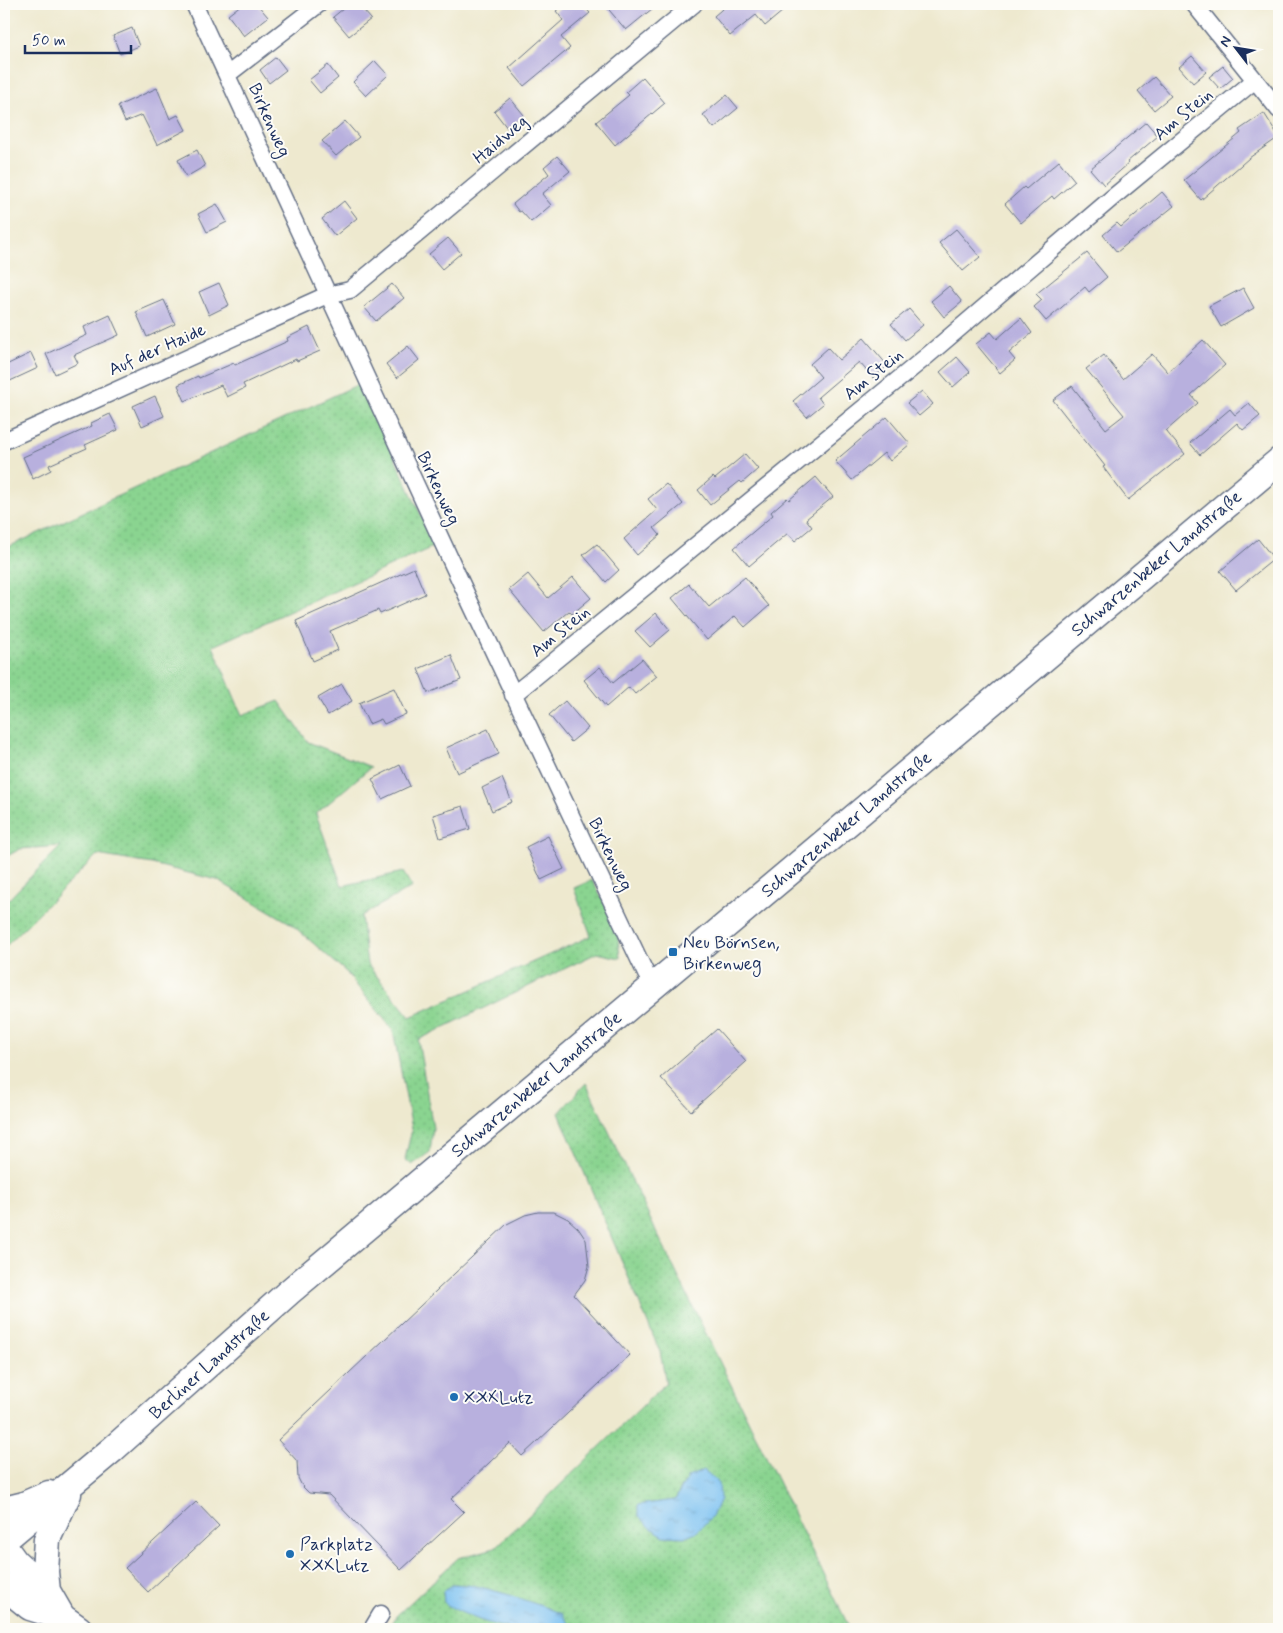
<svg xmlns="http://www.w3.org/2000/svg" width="1283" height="1633" font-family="Mynerve,sans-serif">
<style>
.grass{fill:url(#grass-dots);stroke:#528277;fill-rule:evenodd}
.water{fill:url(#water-ripples);stroke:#4a78a8}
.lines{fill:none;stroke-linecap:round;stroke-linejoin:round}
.stream{stroke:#79c0f1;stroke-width:4.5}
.building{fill:#b8b0de}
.street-casing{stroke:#657086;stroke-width:19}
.primary-casing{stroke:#657086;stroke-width:29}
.street{stroke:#fff;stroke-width:16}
.primary{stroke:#fff;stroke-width:26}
.poi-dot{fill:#1f6fb2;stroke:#fdfcf7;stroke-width:2}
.labels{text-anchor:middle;stroke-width:4;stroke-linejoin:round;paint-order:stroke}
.street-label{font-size:18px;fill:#1b2f5e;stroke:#fdfcf7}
.poi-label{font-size:18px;fill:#1b2f5e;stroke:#fdfcf7;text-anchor:start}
</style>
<defs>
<pattern id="grass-dots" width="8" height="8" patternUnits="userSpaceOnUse" patternTransform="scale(1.25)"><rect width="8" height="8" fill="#8ad490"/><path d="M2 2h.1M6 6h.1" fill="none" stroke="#76b67f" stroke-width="1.8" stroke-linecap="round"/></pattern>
<pattern id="water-ripples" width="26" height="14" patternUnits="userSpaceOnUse" patternTransform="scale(1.25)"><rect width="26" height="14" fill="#79c0f1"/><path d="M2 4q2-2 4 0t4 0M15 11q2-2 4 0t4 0" fill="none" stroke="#629cc6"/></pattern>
</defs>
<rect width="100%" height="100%" fill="#fdfcf7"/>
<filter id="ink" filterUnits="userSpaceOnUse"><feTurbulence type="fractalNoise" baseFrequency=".02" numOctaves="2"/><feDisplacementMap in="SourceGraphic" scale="10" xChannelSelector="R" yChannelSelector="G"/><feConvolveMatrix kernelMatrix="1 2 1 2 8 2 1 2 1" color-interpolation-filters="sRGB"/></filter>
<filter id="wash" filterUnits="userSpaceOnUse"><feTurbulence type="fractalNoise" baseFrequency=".0096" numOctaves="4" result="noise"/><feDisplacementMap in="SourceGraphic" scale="20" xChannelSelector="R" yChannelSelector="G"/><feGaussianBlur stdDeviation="1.12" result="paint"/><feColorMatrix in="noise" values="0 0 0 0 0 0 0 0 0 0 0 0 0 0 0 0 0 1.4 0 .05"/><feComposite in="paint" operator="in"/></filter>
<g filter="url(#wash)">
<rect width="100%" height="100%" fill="#eee9cf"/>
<path class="grass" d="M 361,383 L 435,546 L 213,646 L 242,715 L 279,701 L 308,742 L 371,767 L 316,814 L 342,886 L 403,872 L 412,887 L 361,916 L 367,964 L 410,1017 L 591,936 L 574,888 L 592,880 L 617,926 L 620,958 L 597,953 L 418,1040 L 433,1128 L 430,1152 L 412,1165 L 405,1159 L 412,1129 L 393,1030 L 345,971 L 290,923 L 217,880 L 152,864 L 97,855 L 4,948 L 4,904 L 61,846 L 20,849 L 4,858 L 4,549 Z
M 586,1083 L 653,1225 L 850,1629 L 568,1629 L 570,1626 L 506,1594 L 476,1586 L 454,1584 L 486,1622 L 515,1629 L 390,1629 L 396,1616 L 458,1558 L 495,1548 L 666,1383 L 660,1352 L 559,1113 ZM 682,1486 L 664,1536 L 638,1505 L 675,1500 Z"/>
<path class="water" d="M 704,1470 L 719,1483 L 720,1499 L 712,1516 L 698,1531 L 684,1537 L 664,1536 L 651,1528 L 638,1515 L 638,1505 L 675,1500 L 688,1477 Z
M 454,1584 L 476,1586 L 506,1594 L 545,1607 L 562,1614 L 570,1626 L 568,1629 C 551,1629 533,1631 517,1629 C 494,1627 463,1615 444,1603 L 443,1591 Z"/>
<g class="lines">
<path class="stream" d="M 565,1625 L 580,1629"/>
</g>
<g id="blocks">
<path class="building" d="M 242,4 L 257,4 L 268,17 L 244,36 L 228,15 Z
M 349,4 L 358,4 L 371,19 L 349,36 L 333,17 Z
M 565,4 L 582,4 L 590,13 L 561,37 L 570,48 L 524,86 L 509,68 L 563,20 L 556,11 Z
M 604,4 L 658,4 L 626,30 Z
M 728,4 L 777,4 L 783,11 L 765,26 L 756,15 L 730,36 L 714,16 Z
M 132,28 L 139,46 L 120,54 L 113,36 Z
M 1192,56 L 1206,72 L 1193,83 L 1179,67 Z
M 276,57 L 286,70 L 269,83 L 260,70 Z
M 375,61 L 388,75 L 366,96 L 353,82 Z
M 328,65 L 338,78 L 320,93 L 309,80 Z
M 1223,66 L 1233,78 L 1220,89 L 1209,77 Z
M 643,77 L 665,103 L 615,145 L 596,122 L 629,95 L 626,92 Z
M 1154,77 L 1171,96 L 1154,110 L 1138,91 Z
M 157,88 L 170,119 L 178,115 L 186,130 L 157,145 L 142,115 L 125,122 L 118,106 Z
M 727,95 L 738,108 L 714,128 L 703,115 Z
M 510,98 L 524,115 L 508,129 L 494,111 Z
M 1264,113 L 1279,137 L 1249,158 L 1201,200 L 1184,180 L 1241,133 L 1239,130 Z
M 345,121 L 359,137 L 336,156 L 322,141 Z
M 1146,122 L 1158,136 L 1127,162 L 1129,163 L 1104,185 L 1090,169 Z
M 197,150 L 205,166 L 186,177 L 178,160 Z
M 557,156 L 570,171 L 542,194 L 551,205 L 531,222 L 521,211 L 519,212 L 513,204 L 549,174 L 544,167 Z
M 1059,161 L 1075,181 L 1054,199 L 1052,196 L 1021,223 L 1005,204 L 1024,187 L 1026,189 Z
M 1162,192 L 1174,206 L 1117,252 L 1103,235 L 1117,223 L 1121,227 Z
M 344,201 L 357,218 L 335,236 L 322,219 Z
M 217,204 L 227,222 L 207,232 L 198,214 Z
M 956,229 L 980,257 L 963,271 L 939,243 Z
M 448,238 L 461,253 L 442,269 L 429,254 Z
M 1087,253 L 1107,277 L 1089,292 L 1085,287 L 1046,321 L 1034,307 L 1042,300 L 1036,294 Z
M 219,283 L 229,305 L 209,315 L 199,292 Z
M 392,284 L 404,298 L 376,321 L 364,307 Z
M 949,286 L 962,302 L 944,317 L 931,301 Z
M 1243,288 L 1254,308 L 1221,327 L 1209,306 Z
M 164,300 L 175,324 L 147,337 L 136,312 Z
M 909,309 L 923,325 L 905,340 L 891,324 Z
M 110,315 L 119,335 L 74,355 L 78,363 L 55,374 L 46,354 L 87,335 L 84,327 Z
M 1021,318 L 1032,333 L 1009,353 L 1015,360 L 1000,373 L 976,344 L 991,332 L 997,339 Z
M 309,327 L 320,351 L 297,361 L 296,359 L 243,384 L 245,388 L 227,397 L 221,385 L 185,401 L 178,385 L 198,376 L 199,378 L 234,363 L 235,365 L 288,341 L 287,338 Z
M 864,338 L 888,366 L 873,378 L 859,362 L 818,397 L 823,404 L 807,417 L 793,401 L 821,377 L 810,364 L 828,348 L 839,360 Z
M 1203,340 L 1225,365 L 1191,395 L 1198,403 L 1166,431 L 1185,454 L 1128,500 L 1103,467 L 1105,466 L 1053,400 L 1072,386 L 1106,429 L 1124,415 L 1086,369 L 1104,355 L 1123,379 L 1152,354 L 1168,372 Z
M 408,346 L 419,360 L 397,378 L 386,364 Z
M 31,353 L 38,368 L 10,381 L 4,366 Z
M 957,357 L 970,372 L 953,387 L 940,372 Z
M 922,391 L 933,404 L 919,416 L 907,403 Z
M 155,396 L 164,416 L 142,426 L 133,406 Z
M 1249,403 L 1260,416 L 1243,430 L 1237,423 L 1200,455 L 1190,443 L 1230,409 L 1235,415 Z
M 110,414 L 118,430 L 85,445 L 87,448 L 49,465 L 51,470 L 33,479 L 23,457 L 92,426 L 91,423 Z
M 887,417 L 910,444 L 890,461 L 884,453 L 852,480 L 835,461 Z
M 745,454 L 758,469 L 742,483 L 740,481 L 710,505 L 698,490 L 713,477 L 715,479 Z
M 816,477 L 833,497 L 806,519 L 812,527 L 795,541 L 788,533 L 749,566 L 734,548 L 773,515 L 771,512 L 787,498 L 789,500 Z
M 666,484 L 683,504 L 654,528 L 660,535 L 637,555 L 624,539 L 657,510 L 648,499 Z
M 1258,539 L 1274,559 L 1236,590 L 1220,571 Z
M 597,544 L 619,570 L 606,582 L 583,555 Z
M 414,568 L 425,594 L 380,614 L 378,610 L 330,631 L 338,650 L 313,661 L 296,621 Z
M 528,574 L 548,598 L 573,577 L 591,598 L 572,614 L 569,611 L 544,632 L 509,590 Z
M 745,577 L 769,606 L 745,627 L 735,616 L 707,640 L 672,598 L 689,584 L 709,607 Z
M 656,613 L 670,630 L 650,647 L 635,631 Z
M 451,655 L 461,680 L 428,693 L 418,669 Z
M 642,659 L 657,676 L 635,694 L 629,687 L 606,707 L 584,680 L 600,667 L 613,683 Z
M 342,684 L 352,701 L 328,715 L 318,698 Z
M 394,688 L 406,714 L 384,724 L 381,719 L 369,724 L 359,703 Z
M 565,701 L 588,728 L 571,742 L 549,715 Z
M 488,729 L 499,754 L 457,773 L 446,748 Z
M 400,765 L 410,786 L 382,799 L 372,779 Z
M 502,778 L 512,802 L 492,811 L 482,788 Z
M 463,806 L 470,829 L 440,838 L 433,815 Z
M 548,836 L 564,869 L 541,880 L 526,847 Z
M 717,1029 L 746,1062 L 691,1111 L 661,1078 Z
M 538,1212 L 554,1212 L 568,1219 L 578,1228 L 586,1240 L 589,1266 L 585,1280 L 574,1295 L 630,1355 L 522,1456 L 510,1443 L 451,1499 L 464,1512 L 401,1570 L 329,1495 L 309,1493 L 302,1486 L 298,1478 L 297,1461 L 278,1440 L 507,1224 L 525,1215 Z
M 196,1502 L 219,1526 L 148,1592 L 125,1568 Z"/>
</g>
</g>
<g filter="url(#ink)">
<use href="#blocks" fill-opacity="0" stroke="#657086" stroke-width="1"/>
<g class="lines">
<g class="street-casing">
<path id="street" d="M 194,4 L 470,602 L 646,974 L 654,985
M 1194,4 L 1279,110
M 227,75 L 319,4
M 4,441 L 327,295 L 350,290 L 694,4
M 513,695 L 927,356 L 1112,198 L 1255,80
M 372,1629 L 381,1614"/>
</g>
<g class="primary-casing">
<path id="primary" d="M 4,1510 L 24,1505 L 49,1494
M 4,1540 L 113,1449 L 289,1292 L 1279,461
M 4,1547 L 15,1562 L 47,1591 L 62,1617
M 4,1586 L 30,1607 L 62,1617 L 79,1629
M 47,1591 L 45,1572 L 47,1539 L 68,1494"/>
</g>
<use href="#street" class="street"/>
<use href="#primary" class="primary"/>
</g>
</g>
<g class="poi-dot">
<rect x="668" y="947" width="10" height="10" rx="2.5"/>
<circle cx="454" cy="1397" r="5"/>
<circle cx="290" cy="1554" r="5"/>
</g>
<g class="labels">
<g class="street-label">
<text transform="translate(1183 114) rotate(-40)" y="6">Am Stein</text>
<text transform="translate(270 120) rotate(66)" y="6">Birkenweg</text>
<text transform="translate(500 139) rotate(-40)" y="6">Haidweg</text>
<text transform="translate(157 349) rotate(-24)" y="6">Auf der Haide</text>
<text transform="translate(873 374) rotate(-39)" y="6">Am Stein</text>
<text transform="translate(439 488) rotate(65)" y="6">Birkenweg</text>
<text transform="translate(1156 563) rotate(-40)" y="6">Schwarzenbeker Landstraße</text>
<text transform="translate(560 631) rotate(-39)" y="6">Am Stein</text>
<text transform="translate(846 824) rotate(-40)" y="6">Schwarzenbeker Landstraße</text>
<text transform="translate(611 854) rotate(64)" y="6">Birkenweg</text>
<text transform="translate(536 1084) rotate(-40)" y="6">Schwarzenbeker Landstraße</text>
<text transform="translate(209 1364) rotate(-42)" y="6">Berliner Landstraße</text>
</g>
<g class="poi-label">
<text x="683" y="948">Neu Börnsen,<tspan x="683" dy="21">Birkenweg</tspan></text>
<text x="464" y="1403">XXXLutz</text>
<text x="300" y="1550">Parkplatz<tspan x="300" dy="21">XXXLutz</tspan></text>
</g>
</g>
<rect width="1283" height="1633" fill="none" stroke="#fdfcf7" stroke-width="20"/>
<g transform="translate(1236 48) rotate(301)" stroke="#fdfcf7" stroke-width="4" paint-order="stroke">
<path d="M0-4L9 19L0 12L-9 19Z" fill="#1b2f5e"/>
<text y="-8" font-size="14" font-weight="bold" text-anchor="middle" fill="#1b2f5e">N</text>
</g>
<path d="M25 45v8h106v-8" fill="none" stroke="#1b2f5e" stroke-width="2.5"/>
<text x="32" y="45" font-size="15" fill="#1b2f5e" stroke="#fdfcf7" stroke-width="4" paint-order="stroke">50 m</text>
</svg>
